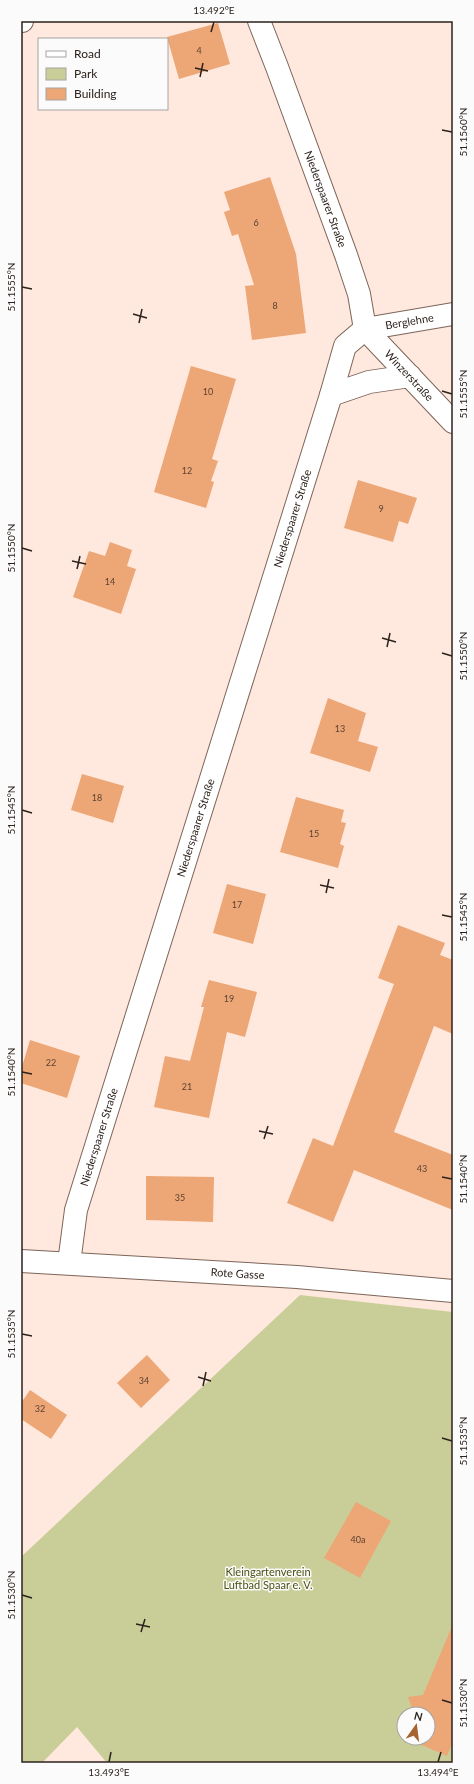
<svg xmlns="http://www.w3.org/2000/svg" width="474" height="1784" font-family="Lato,sans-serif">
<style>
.green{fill:#c9ce98;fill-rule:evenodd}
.building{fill:#eda675}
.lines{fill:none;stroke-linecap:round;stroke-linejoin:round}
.minor-casing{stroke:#7d6559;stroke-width:24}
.minor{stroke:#fff;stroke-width:22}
.ticks{fill:none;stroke:#2c221d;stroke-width:1.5}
.labels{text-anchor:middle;stroke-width:3;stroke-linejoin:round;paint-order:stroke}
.number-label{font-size:9px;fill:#5c4333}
.street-label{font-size:11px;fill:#2c221d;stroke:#fbfbfb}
.park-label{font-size:11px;fill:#4d5012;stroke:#fbfbfb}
.neatline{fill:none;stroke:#2c221d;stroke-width:1.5}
.ticks-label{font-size:10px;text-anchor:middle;fill:#2c221d}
</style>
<rect width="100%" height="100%" fill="#ffe8de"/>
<path class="green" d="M 300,1295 L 453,1312 L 453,1603 L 452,1605 L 453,1606 L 453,1763 L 107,1763 L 77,1727 L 42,1763 L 21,1763 L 21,1557 ZM 404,1714 L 428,1714 L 428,1738 L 404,1738 Z"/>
<path class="building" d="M 218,23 L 230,64 L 179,79 L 167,37 Z
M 270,177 L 296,254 L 306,333 L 252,340 L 245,286 L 254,285 L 238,234 L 232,236 L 224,212 L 230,210 L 224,192 Z
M 191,366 L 236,379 L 212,459 L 218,461 L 211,481 L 214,482 L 206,508 L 154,492 Z
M 358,480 L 417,498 L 408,524 L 399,521 L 393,542 L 344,528 Z
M 110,542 L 132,550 L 127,566 L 136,569 L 121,614 L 73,597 L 89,551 L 105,556 Z
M 328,698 L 366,713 L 358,741 L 378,747 L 370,772 L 310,753 Z
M 82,774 L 124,786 L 113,823 L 71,810 Z
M 296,797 L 344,810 L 341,822 L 346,823 L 340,844 L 344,846 L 338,868 L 280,852 Z
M 227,884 L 266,894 L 253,944 L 213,933 Z
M 398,925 L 445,943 L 440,955 L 453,960 L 453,1034 L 434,1026 L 394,1132 L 453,1155 L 453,1210 L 354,1170 L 333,1222 L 287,1203 L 313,1138 L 333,1146 L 394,984 L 378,978 Z
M 209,980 L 257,992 L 245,1037 L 227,1032 L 209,1118 L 154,1107 L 165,1056 L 190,1061 L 204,1007 L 201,1007 Z
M 30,1040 L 80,1056 L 67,1098 L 21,1083 L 21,1070 Z
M 146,1176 L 214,1177 L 213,1222 L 146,1220 Z
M 147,1355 L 170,1380 L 141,1408 L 117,1383 Z
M 30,1390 L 67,1415 L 51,1439 L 21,1419 L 21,1403 Z
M 356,1502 L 391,1521 L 360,1578 L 324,1558 Z
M 453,1624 L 453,1742 L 447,1756 L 406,1738 L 428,1738 L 428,1714 L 414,1714 L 408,1697 L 423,1695 Z"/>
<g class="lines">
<g class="minor-casing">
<g id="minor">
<path d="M 21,21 L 22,21"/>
<path id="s1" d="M 259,21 L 277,67 L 346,255 L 359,294 L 365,329"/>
<path id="s2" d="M 365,329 L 453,422"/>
<path id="s3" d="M 365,329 L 453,314"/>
<path d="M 331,395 L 369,382 L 410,376"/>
<path id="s4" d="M 21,1261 L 297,1277 L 453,1291"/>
<path id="s5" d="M 69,1263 L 76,1210 L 331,395 L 345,346 L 365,329"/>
</g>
</g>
<use href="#minor" class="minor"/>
</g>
<path class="ticks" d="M 211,32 L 214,22M 195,68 L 208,71M 200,77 L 203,63M 442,130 L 452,132M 22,287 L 32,289M 133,314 L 147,318M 139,323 L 142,309M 442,391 L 452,394M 22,548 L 32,551M 72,561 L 86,564M 77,569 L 80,556M 382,638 L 396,642M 387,647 L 390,633M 442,653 L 452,656M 22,810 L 32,813M 320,885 L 334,888M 326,893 L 329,879M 442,915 L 452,917M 22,1072 L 32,1074M 259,1131 L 273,1134M 264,1139 L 268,1126M 442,1177 L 452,1179M 22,1334 L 32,1336M 198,1377 L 211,1381M 203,1386 L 206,1372M 442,1438 L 452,1441M 22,1595 L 32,1598M 136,1624 L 150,1627M 141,1632 L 145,1619M 442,1700 L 452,1703M 109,1762 L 111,1752M 438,1762 L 441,1752"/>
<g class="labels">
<g class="number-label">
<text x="199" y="54">4</text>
<text x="256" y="226">6</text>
<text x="275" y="309">8</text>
<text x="208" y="395">10</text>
<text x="187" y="474">12</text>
<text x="381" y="512">9</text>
<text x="110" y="585">14</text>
<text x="340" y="732">13</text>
<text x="97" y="801">18</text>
<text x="314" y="837">15</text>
<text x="237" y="908">17</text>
<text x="229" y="1002">19</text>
<text x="51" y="1066">22</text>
<text x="187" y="1090">21</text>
<text x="422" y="1172">43</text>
<text x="180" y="1201">35</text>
<text x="144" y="1384">34</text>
<text x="40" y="1412">32</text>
<text x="358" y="1543">40a</text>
</g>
<g class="street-label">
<text dy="4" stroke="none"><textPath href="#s1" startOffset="190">Niederspaarer Straße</textPath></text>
<text dy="4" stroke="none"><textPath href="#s3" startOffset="45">Berglehne</textPath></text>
<text dy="4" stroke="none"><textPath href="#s2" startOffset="64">Winzerstraße</textPath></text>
<text dy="4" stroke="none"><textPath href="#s5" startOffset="778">Niederspaarer Straße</textPath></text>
<text dy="4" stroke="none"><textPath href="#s5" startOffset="454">Niederspaarer Straße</textPath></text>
<text dy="4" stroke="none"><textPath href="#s5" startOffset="130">Niederspaarer Straße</textPath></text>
<text dy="4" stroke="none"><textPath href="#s4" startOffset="217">Rote Gasse</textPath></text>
</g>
<g class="park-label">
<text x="268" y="1576">Kleingartenverein<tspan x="268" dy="13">Luftbad Spaar e. V.</tspan></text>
</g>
</g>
<rect width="474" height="1784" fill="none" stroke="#fbfbfb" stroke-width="44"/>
<rect x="38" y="38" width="130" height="72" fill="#fbfbfb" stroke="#a8a4a2"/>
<rect x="46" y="51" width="20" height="6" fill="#ffffff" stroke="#a8a4a2"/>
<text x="74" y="58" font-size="12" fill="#2c221d">Road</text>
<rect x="46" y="68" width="20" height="12" fill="#c9ce98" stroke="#a8a4a2"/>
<text x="74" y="78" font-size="12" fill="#2c221d">Park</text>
<rect x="46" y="88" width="20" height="12" fill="#eda675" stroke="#a8a4a2"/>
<text x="74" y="98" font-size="12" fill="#2c221d">Building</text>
<g transform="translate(416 1726) rotate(14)"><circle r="19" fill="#fbfbfb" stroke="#a8a4a2"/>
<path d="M0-3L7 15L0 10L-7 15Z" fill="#a66431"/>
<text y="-6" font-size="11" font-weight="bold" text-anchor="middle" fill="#2c221d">N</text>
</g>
<rect x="22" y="22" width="430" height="1740" class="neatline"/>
<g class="ticks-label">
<text x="214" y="14">13.492°E</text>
<text transform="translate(463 132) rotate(-90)" y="4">51.1560°N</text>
<text transform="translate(11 287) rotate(-90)" y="4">51.1555°N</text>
<text transform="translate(463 394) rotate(-90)" y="4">51.1555°N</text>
<text transform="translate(11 548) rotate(-90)" y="4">51.1550°N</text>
<text transform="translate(463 656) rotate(-90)" y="4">51.1550°N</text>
<text transform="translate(11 810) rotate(-90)" y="4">51.1545°N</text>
<text transform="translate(463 917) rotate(-90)" y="4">51.1545°N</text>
<text transform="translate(11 1072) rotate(-90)" y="4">51.1540°N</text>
<text transform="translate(463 1179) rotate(-90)" y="4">51.1540°N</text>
<text transform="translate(11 1334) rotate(-90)" y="4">51.1535°N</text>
<text transform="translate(463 1441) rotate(-90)" y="4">51.1535°N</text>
<text transform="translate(11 1595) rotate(-90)" y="4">51.1530°N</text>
<text transform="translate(463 1703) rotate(-90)" y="4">51.1530°N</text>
<text x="109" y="1776">13.493°E</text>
<text x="438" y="1776">13.494°E</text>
</g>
</svg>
